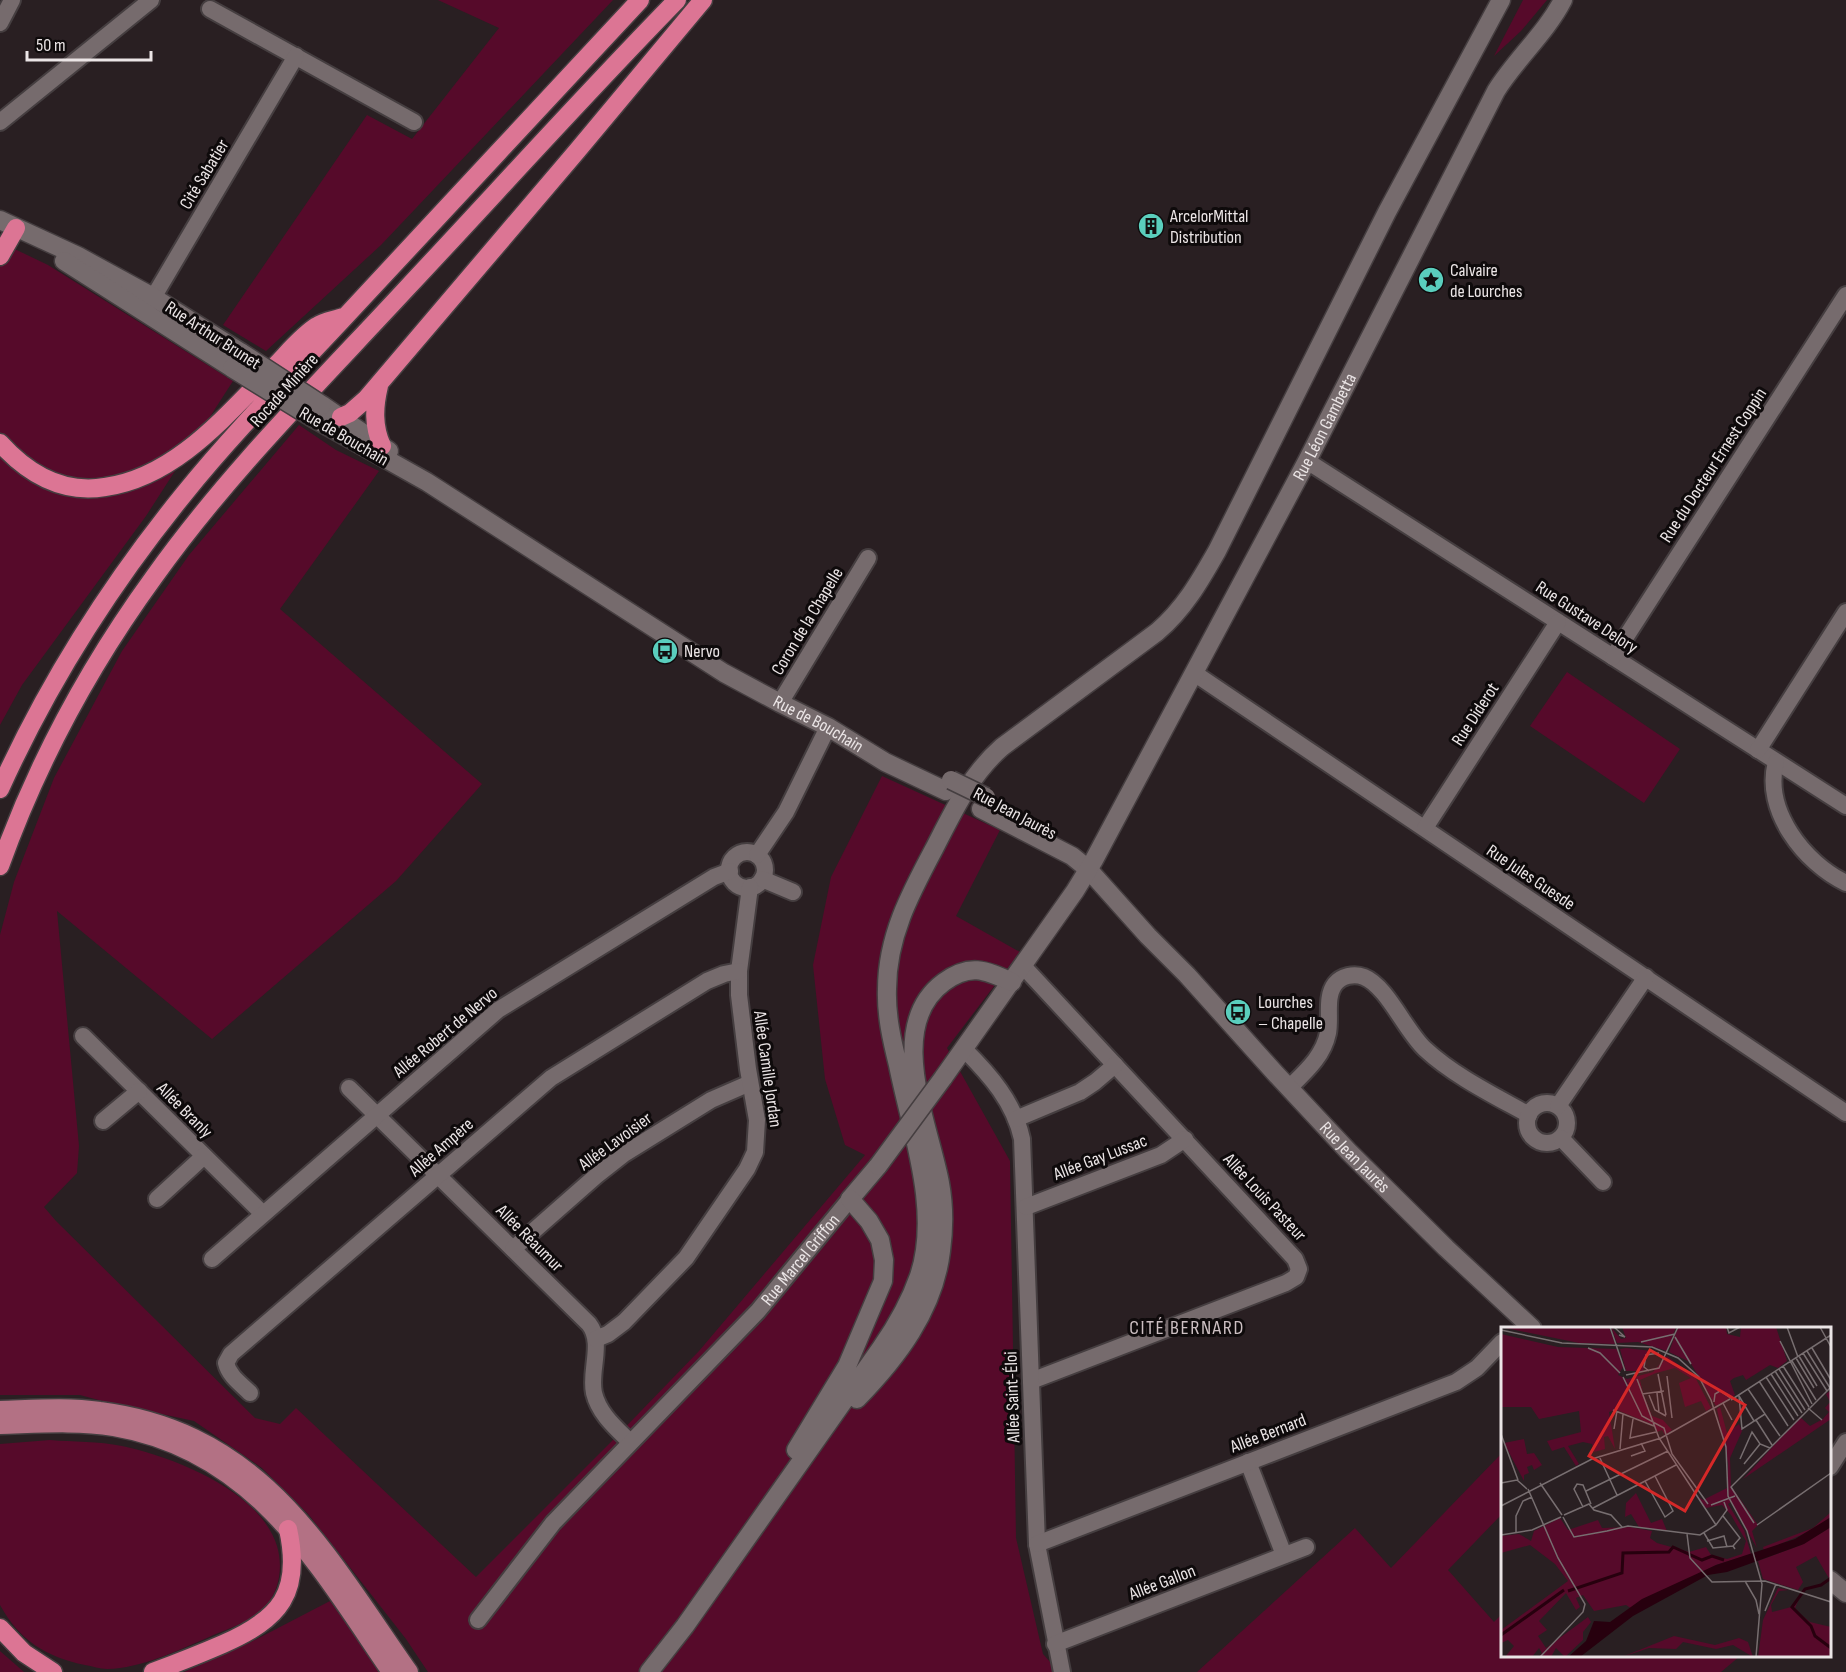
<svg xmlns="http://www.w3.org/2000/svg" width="1846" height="1672" font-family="'Sofia Sans Condensed',sans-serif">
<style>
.green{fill:#560a2a}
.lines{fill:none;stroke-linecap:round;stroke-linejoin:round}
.minor-casing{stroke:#453e40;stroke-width:20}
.tertiary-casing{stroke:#453e40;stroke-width:21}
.secondary-casing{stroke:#453e40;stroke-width:21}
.primary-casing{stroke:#453e40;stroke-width:21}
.motorway-casing{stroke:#453e40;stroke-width:21}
.minor{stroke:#766b6d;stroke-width:16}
.tertiary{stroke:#766b6d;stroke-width:18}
.secondary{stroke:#766b6d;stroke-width:18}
.primary{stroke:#b37184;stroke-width:18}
.motorway{stroke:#dc7594;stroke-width:18}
.tertiary-bridge-casing{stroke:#453e40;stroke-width:21;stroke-linecap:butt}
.tertiary-bridge{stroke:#766b6d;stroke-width:18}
.labels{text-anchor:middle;stroke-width:6;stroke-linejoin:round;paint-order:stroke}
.street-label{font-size:18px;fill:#ebe5e6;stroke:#0e0a0b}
.poi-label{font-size:18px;fill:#ebe5e6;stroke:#0e0a0b;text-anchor:start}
.neighbourhood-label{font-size:20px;letter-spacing:1.5px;fill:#ccbfc2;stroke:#0e0a0b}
.inset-river{fill:none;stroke:#27000e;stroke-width:3}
.inset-road{fill:none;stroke:#776e70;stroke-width:1.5}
.view{fill:#d62828;fill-opacity:0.15;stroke:#d62828;stroke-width:3}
.inset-edge{fill:none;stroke:#ebe5e6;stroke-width:3}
</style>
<rect width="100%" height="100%" fill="#291f22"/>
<path class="green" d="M 438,0 L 613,0 L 381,245 L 266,351 L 223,325 L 367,115 L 412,139 L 499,28 Z
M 1523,0 L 1547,0 L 1521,31 L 1494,56 Z
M 0,242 L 48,265 L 233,381 L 146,516 L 22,685 L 0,725 Z
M 299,425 L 336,450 L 379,471 L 280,609 L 482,784 L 396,881 L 212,1039 L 57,911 L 79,1146 L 77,1173 L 44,1207 L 56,1221 L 255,1418 L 280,1424 L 296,1408 L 476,1577 L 611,1442 L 699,1351 L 865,1155 L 845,1145 L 825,1079 L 813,965 L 831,877 L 882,776 L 1000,830 L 956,916 L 1020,952 L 947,1048 L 1010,1161 L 1016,1538 L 1043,1654 L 1059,1672 L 428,1672 L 406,1639 L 309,1515 L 262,1468 L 194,1421 L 106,1402 L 80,1395 L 0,1395 L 0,935 L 14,882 L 54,778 L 122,651 L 189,555 Z
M 1567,672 L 1680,749 L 1644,803 L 1530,726 Z
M 50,1440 C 73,1442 99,1441 122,1446 C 174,1457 260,1491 277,1546 C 283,1566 280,1589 266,1606 C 253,1622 226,1629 207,1638 C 176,1651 142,1668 107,1669 C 100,1669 92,1666 85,1665 C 46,1657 19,1640 0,1605 L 0,1444 Z
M 1502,1453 L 1502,1514 L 1448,1570 L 1494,1622 L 1502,1614 L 1502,1656 L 1740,1656 L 1721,1672 L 1197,1672 L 1355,1528 L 1391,1568 Z
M 330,1601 L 381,1672 L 184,1672 L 249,1643 Z
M 0,1651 L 24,1672 L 0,1672 Z"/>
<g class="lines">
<g class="minor-casing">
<g id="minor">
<path d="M 210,9 L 414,122"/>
<path d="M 0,23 L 12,0"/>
<path d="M 0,122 L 151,0"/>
<path d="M 147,308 L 296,56"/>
<path d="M 1307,461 L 1846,806"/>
<path d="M 1613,657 L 1846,295"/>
<path d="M 1194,673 L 1846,1113"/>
<path d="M 780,703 L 868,558"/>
<path d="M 1758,750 L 1846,612"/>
<path d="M 1776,762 C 1763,810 1804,863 1846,883"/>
<path d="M 1425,828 L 1558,622"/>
<circle cx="747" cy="870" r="18"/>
<path d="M 757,855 L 786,812 L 828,727"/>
<path d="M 762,879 L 793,892"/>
<path d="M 1023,966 L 1295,1259 L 1299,1269 L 1296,1277 L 1286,1283 L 1031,1381"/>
<path d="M 83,1036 L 263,1214"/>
<path d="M 964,1049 C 990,1075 1014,1102 1022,1139 L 1037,1544 L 1062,1672"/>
<path d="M 349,1088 L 589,1324 C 604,1343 589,1371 594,1393 C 599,1414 616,1428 630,1442"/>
<path d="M 1289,1088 C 1305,1072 1323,1057 1328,1033 C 1331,1018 1325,997 1335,984 C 1341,976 1354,973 1364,977 C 1387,986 1406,1032 1425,1049 C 1454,1076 1495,1096 1529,1115"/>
<circle cx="1547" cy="1123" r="20"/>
<path d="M 1558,1106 L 1646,977"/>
<path d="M 1016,1119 L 1080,1092 L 1095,1082 L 1115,1065"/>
<path d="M 103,1121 L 139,1091"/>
<path d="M 1561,1138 L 1603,1182"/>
<path d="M 157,1199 L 204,1156"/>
<path d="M 1026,1207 L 1161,1155 L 1185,1139"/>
<path d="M 513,1249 L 596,1176 L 624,1154 L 711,1100 L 750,1083"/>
<path d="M 212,1259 L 498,1010 L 714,877 L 730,871"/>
<path d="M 596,1339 L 608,1334 L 624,1322 L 686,1258 L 747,1169 L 755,1152 L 757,1120 L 748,1069 L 739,995 L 739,971 L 750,887"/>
<path d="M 250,1393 C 241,1384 229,1376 226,1363 L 231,1354 L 551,1078 L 707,981 L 724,974 L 739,971"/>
<path d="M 1248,1462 L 1284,1555"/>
<path d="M 1830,1467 L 1846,1442"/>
<path d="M 1037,1544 L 1456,1382 L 1477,1368 L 1502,1342"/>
<path id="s1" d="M 478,1620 L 553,1523 L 758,1311 L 850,1199"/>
<path d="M 1055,1644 L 1306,1547"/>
</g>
</g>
<g class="tertiary-casing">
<g id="tertiary">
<path d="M 0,220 L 78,256 L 153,297 L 242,353"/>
<path d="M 64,261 L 232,368"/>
<path d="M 322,405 L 389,451"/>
<path id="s2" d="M 313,418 L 427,482 L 724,673 L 780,703 L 828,727 L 885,762 L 946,791"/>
<path id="s3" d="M 981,809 L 1072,856 L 1088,869 L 1148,936 L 1187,975 L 1275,1073 L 1348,1151 L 1446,1248 L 1532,1328"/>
<path id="s4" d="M 943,1078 L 1075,891 L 1094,860 L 1307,461 L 1496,91 C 1516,59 1546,33 1563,0"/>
<path d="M 850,1199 L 878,1166"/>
<path d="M 1830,1580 L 1846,1593"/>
</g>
</g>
<g class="secondary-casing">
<path id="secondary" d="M 857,1399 C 897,1358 934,1310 941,1251 C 944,1229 944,1205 940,1183 C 929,1124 884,1026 944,982 C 970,963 985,970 1012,982
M 796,1450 L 847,1366 L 883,1281 L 884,1260 L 880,1240 L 869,1221 L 850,1199
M 649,1672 L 685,1626 L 881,1348 C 897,1325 910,1302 919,1276 C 941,1210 911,1131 898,1065 C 892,1041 886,1015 887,989 C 887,937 910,894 934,849 C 953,812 970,775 1002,747 L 1157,632 C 1184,609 1200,581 1217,551 L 1387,212 L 1501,0"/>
</g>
<g class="primary-casing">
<path id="primary" d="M 0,1410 C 33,1409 67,1406 100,1411 C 263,1432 324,1551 409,1672
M 0,1425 C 38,1424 76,1421 114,1427 C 255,1451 317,1564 391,1672"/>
</g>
<g class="motorway-casing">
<path id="motorway" d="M 0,256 L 16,228
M 379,386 C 374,407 373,426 382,446
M 341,417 L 350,413 L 366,399 L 577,151 L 703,0
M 0,443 C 28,474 63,494 105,487 C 176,477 226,415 274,367 C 287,354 301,336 317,326 C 324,321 335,320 343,317
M 0,789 C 48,683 110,585 184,494 C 238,427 299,367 357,304 C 451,203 546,101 640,0
M 0,866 C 37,763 90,665 154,577 C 228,473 320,382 407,288 C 497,192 585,94 677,0
M 0,1628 L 24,1653 L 53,1672
M 153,1672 C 177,1663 200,1654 223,1644 C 280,1619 302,1593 288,1529"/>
</g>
<use href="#minor" class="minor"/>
<use href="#tertiary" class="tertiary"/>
<use href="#secondary" class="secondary"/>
<use href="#primary" class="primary"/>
<use href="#motorway" class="motorway"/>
<g class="tertiary-bridge-casing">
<path id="tertiary-bridge" d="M 242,353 L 322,405
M 232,368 L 313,418
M 951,780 L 986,797
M 878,1166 L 943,1078"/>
</g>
<use href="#tertiary-bridge" class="tertiary-bridge"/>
</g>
<defs>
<g id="building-disc" transform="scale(1.35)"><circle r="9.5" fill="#5acebd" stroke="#0e0a0b"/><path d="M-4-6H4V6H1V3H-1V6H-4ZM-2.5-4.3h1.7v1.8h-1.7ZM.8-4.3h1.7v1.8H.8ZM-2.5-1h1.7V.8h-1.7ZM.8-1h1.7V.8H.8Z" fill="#111"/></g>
<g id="sight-disc" transform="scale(1.35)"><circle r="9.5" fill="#5acebd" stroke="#0e0a0b"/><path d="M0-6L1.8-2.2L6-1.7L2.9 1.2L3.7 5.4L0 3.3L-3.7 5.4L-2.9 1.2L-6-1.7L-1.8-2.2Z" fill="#111"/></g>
<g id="bus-disc" transform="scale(1.35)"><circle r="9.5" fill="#5acebd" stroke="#0e0a0b"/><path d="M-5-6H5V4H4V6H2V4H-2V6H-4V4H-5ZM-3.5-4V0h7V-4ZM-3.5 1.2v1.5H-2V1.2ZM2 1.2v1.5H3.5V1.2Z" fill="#111"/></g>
</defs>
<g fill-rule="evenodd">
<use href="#building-disc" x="1151" y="226"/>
<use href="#sight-disc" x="1431" y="280"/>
<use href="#bus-disc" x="665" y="651"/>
<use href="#bus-disc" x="1238" y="1012"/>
</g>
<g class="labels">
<g class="street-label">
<text transform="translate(204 174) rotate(-59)" y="6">Cité Sabatier</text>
<text transform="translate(213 335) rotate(33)" y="6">Rue Arthur Brunet</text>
<text transform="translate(284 390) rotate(-48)" y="6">Rocade Minière</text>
<text dy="6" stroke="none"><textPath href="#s4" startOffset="756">Rue Léon Gambetta</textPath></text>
<text transform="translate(344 436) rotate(30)" y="6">Rue de Bouchain</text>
<text transform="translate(1713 465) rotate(-57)" y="6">Rue du Docteur Ernest Coppin</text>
<text transform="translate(1587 617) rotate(33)" y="6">Rue Gustave Delory</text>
<text transform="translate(807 621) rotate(-59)" y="6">Coron de la Chapelle</text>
<text transform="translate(1475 714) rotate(-57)" y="6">Rue Diderot</text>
<text dy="6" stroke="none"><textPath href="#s2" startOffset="591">Rue de Bouchain</textPath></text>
<text transform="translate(1015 813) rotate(28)" y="6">Rue Jean Jaurès</text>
<text transform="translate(1531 877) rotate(34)" y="6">Rue Jules Guesde</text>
<text transform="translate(445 1032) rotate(-40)" y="6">Allée Robert de Nervo</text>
<text transform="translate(768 1069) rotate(82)" y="6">Allée Camille Jordan</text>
<text transform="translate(185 1110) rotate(45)" y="6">Allée Branly</text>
<text transform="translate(615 1141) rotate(-36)" y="6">Allée Lavoisier</text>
<text transform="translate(441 1147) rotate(-41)" y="6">Allée Ampère</text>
<text transform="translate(1100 1157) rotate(-21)" y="6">Allée Gay Lussac</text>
<text dy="6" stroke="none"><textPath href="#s3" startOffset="516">Rue Jean Jaurès</textPath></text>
<text transform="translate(1265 1197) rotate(47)" y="6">Allée Louis Pasteur</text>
<text transform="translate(530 1238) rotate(45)" y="6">Allée Réaumur</text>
<text dy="6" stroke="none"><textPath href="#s1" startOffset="484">Rue Marcel Griffon</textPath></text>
<text transform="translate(1012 1397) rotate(-92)" y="6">Allée Saint-Éloi</text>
<text transform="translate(1268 1433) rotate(-21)" y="6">Allée Bernard</text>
<text transform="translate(1162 1582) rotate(-21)" y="6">Allée Gallon</text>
</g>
<g class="poi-label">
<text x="1170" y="222">ArcelorMittal<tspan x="1170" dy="21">Distribution</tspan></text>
<text x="1450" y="276">Calvaire<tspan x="1450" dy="21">de Lourches</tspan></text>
<text x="684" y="657">Nervo</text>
<text x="1258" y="1008">Lourches<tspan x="1258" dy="21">– Chapelle</tspan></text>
</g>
<g class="neighbourhood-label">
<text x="1187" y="1334">CITÉ BERNARD</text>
</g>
</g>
<g transform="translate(1501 1327)">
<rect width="330" height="330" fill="#291f22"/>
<path d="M 0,0 L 108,0 L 114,17 L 78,16 ZM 110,0 L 120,12 L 125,11 L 121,0 L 175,0 L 166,24 L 137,15 L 116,16 ZM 177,0 L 225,0 L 226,7 L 239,10 L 240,0 L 275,0 L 286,34 L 277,41 L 269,38 L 245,53 L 242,48 L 233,51 L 229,54 L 234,68 L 215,79 L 189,35 L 168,25 ZM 0,7 L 57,20 L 116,22 L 122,40 L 117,48 L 126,52 L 152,45 L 166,29 L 194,50 L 210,81 L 205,84 L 200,74 L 184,80 L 178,56 L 190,51 L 174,41 L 155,46 L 139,53 L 142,66 L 151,89 L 162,93 L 171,103 L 164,108 L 161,103 L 156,105 L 153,98 L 116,83 L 108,85 L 114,122 L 107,109 L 103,110 L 104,122 L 93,125 L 91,117 L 82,115 L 67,119 L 78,137 L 75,139 L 63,120 L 51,124 L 46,114 L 80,105 L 78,84 L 38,92 L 30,80 L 0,80 ZM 125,21 L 151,24 L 147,25 L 142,44 L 125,44 L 119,22 ZM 330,63 L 330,92 L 242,152 L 299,90 L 309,99 L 322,92 L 328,85 L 324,81 L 329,75 L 325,67 ZM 219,80 L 226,106 L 238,97 L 241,104 L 229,131 L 230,159 L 257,198 L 251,204 L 256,221 L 230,175 L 227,177 L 243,203 L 250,227 L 215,238 L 131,282 L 125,278 L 93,284 L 82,268 L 75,271 L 79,280 L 75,283 L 65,266 L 38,294 L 46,303 L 37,309 L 45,321 L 87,290 L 90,295 L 82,305 L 82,313 L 64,330 L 55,321 L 50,330 L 38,330 L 41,326 L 38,321 L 31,330 L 4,330 L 13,319 L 7,313 L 0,316 L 0,303 L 67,254 L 54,237 L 29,218 L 0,226 L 0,209 L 18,207 L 30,214 L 33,204 L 59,191 L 67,203 L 97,193 L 101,201 L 129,200 L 151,204 L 149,211 L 156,216 L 188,225 L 205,220 L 210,228 L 226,232 L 241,227 L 245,214 L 230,188 L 221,178 L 205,181 L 193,167 L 202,173 L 226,161 L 227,137 L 216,82 ZM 23,112 L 26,127 L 33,126 L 41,138 L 33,143 L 31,138 L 26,140 L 28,146 L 23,148 L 23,154 L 3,116 ZM 135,166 L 150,196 L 161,192 L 166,204 L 138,200 L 130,187 L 124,190 L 125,176 ZM 330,185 L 330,190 L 314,202 L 263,224 L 262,220 L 312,201 ZM 330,200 L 330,255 L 315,229 L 295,240 L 302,255 L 297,263 L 262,252 L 257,234 L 300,218 ZM 277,261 L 287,263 L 278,264 L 270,278 L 271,285 L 290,280 L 300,267 L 294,281 L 299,287 L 309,295 L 330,300 L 330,327 L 327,330 L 257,330 L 262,293 ZM 173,309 L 214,318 L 238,311 L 247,315 L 252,330 L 232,318 L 215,322 L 182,315 L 175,322 L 148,321 L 121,330 Z" fill="#560a2a"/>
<path d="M 330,190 L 330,200 L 303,217 L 226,245 L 207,248 L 132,289 L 79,330 L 67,330 L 85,314 L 93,294 L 109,295 L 141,272 L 215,238 L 294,212 Z" fill="#27000e"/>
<path class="inset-river" d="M 330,251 L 320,258 L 304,262 L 291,280 L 310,299 L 314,309 L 330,321M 67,264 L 121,246 L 122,226 L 168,225 L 172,220 L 201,233 L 211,229 L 223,233M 0,308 L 63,263"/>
<path class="inset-road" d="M 109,0 L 124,44M 113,0 L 124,10 L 118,8M 226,0 L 228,6 L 239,0M 286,0 L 297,30M 319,0 L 330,20M 0,3 L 61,16 L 151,20 L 177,31 L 198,50 L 210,73 L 225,120 L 227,169 L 246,204 L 261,257 L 255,330M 174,10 L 190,37M 279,14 L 311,77M 140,15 L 174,7M 87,21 L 99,26 L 119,46M 311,21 L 330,53M 306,24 L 329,61M 302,26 L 326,64M 298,29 L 316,59M 295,31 L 313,61M 291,34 L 315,73M 282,39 L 308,80M 278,42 L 304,83M 148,44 L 143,40 L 145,28 L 158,26M 274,44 L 301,86M 157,47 L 165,88M 270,47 L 297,89M 125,48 L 158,41 L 177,0M 166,49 L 171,91M 122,50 L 141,89 L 163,101 L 171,127 L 207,177M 265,50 L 293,93M 136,52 L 158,111 L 215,198M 258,54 L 287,99M 247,62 L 279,109M 156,66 L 158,85M 141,67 L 163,64M 148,68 L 154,83 L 165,89M 238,69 L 241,102 L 264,87M 238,69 L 253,94M 230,73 L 330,8M 213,75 L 214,67 L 219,64 L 231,72M 222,76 L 231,93M 307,81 L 321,93M 112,83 L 153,99M 132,92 L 129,111 L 155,105M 255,93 L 271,118M 113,102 L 116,84M 0,107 L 17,153M 119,122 L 122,87M 98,129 L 116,168M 130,129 L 144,124 L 140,116M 239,132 L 251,105 L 259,117 L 269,121M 243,137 L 259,117M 144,154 L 164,190 L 172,184 L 154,149M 0,156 L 16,153 L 26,162M 39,156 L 61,188M 27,162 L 57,231 L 84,277 L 82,285 L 39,330M 85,164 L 167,124M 210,178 L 234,169M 0,179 L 91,132 L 160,111 L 229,72M 82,180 L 73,162 L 76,157 L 82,158 L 90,177M 92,181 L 175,138M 63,188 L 88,177 L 93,183 L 110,188 L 121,200M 222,189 L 239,211 L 232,219M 62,190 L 73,210 L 106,204M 253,196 L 230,160 L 330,60M 256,198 L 330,146M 106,204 L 127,199 L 199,208 L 215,198 L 226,183 L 223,175M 15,206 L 15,189 L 22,174 L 31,170M 203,206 L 212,221 L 232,219 L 234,222M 186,207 L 189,231 L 211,255 L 264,254 L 330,275M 0,208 L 31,203 L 60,190M 206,214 L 223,209 L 226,220M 244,254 L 255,273 L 258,287M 264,284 L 275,257"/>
<path class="view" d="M 149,23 L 244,78 L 184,184 L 88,129 Z"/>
<rect width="330" height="330" class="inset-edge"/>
</g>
<path d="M27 51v9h124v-9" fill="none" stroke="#ebe5e6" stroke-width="3"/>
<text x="36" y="51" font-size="18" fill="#ebe5e6" stroke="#0e0a0b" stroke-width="4.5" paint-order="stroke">50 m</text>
</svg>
